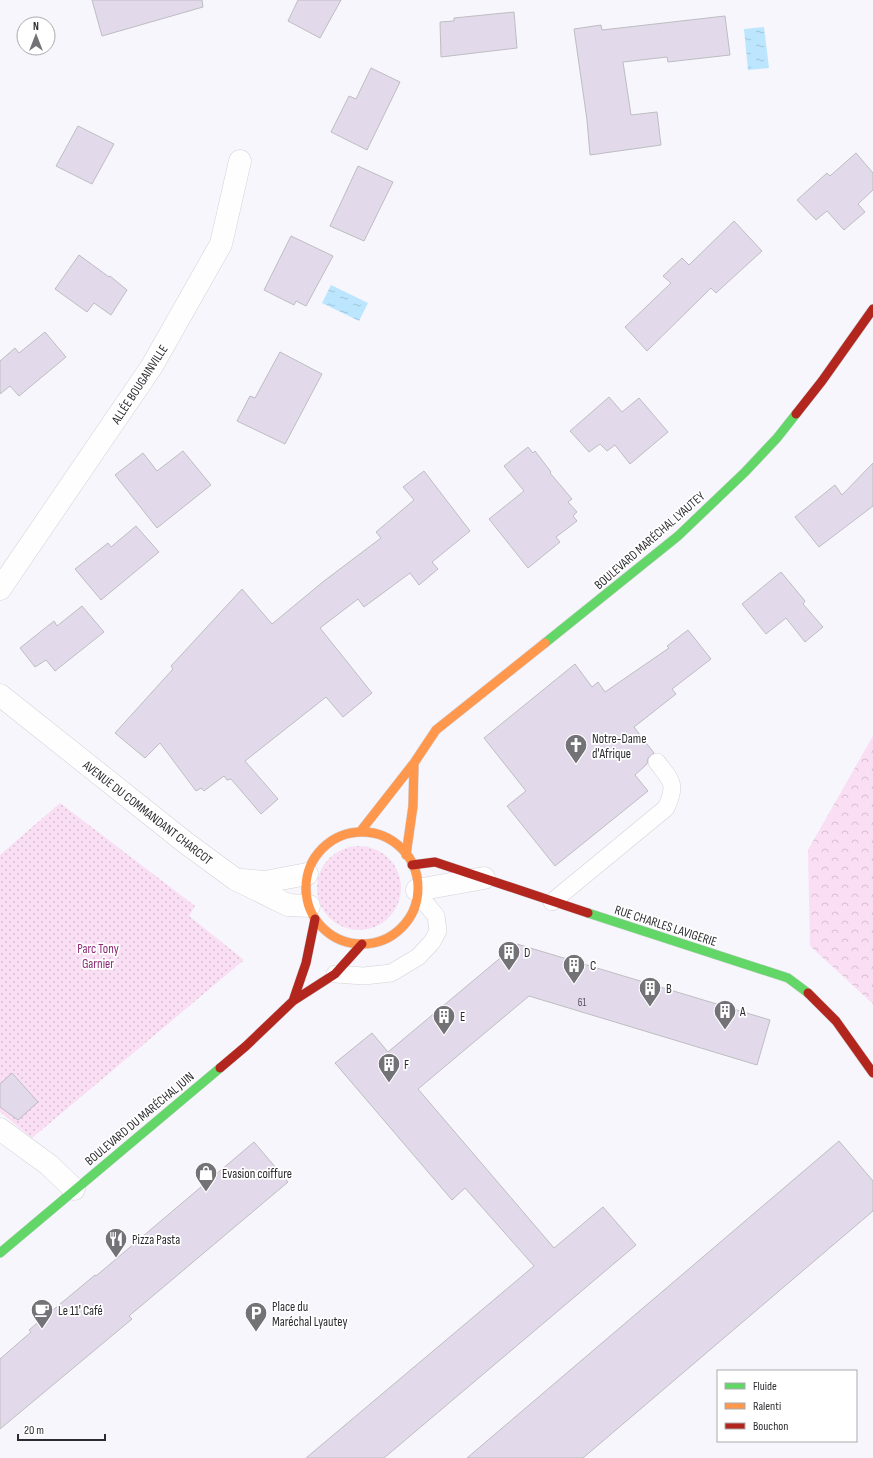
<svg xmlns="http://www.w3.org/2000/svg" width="873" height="1458" font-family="'Sofia Sans Condensed',sans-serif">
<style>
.grass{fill:url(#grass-dots)}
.forest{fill:url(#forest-crowns)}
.water{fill:url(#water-ripples)}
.building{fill:#e2d9eb;stroke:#bebdc1}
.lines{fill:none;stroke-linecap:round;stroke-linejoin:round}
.lane-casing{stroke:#d2d2d7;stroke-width:18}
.street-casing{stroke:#d2d2d7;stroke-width:23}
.fast-casing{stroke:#d2d2d7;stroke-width:10}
.slow-casing{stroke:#d2d2d7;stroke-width:10}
.jam-casing{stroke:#d2d2d7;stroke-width:10}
.lane{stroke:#fefeff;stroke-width:17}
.street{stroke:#fefeff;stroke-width:22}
.fast{stroke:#63d668;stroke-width:9}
.slow{stroke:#ff974d;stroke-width:9}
.jam{stroke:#b3261e;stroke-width:9}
.labels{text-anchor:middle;stroke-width:3.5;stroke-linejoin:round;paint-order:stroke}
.number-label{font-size:11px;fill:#5a575f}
.street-label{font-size:13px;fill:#2c2c30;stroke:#fff}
.poi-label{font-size:13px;fill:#2c2c30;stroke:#fff;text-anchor:start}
.park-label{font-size:13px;fill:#8b2a74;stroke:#fff}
</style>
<defs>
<pattern id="grass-dots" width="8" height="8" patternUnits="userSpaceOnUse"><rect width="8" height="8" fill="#fadef3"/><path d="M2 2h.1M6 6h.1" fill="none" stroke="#d6bfd1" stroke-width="1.8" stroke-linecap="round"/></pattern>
<pattern id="forest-crowns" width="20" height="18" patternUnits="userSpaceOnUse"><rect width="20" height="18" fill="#fadef3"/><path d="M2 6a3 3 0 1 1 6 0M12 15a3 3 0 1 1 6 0" fill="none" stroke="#d6bfd1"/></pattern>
<pattern id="water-ripples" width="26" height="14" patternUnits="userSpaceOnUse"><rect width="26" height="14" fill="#bbe6fd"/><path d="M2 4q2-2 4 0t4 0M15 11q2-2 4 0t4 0" fill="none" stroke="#a1c5d9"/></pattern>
</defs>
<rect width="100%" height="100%" fill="#f6f6fc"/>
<path class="grass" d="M 60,803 L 195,906 L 189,916 L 244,960 L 32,1138 L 0,1112 L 0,855 Z
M317 888a42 42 0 1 1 84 0a42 42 0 1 1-84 0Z"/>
<path class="forest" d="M 873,736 L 873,1004 L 810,946 L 808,850 Z"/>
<path class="water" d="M 764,27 L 769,68 L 748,70 L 744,29 Z
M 331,285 L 368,303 L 359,321 L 322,303 Z"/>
<path class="building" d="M 92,0 L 202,0 L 203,7 L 102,36 Z
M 298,0 L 341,0 L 320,38 L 288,21 Z
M 514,12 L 517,48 L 441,57 L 440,22 L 454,21 L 454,18 Z
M 725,16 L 730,55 L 668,62 L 667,57 L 623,62 L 631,115 L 657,112 L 661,145 L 590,155 L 587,120 L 574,29 L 601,25 L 602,30 Z
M 371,68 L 400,82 L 367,150 L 331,132 L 349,96 L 356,99 Z
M 78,126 L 114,144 L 92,184 L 56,166 Z
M 856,153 L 873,173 L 873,190 L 858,204 L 865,212 L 844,230 L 827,211 L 816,220 L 797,200 L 827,173 L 830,176 Z
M 358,166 L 393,182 L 364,241 L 330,226 Z
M 734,221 L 762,251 L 716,293 L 711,288 L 647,351 L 625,327 L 671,283 L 663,276 L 682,258 L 689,265 Z
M 291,236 L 333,256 L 306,306 L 296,301 L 294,305 L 264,290 Z
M 79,255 L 109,277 L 110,276 L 127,290 L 111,315 L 94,303 L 87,312 L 55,289 Z
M 45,332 L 66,357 L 19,396 L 10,386 L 0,394 L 0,361 L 15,348 L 19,353 Z
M 280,352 L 322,374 L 285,444 L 237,421 L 250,396 L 255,398 Z
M 609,397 L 622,412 L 639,398 L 668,432 L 630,464 L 615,445 L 607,451 L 600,444 L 589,452 L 570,431 Z
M 528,447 L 533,453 L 535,451 L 551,472 L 550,473 L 572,499 L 568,502 L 577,512 L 573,516 L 577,521 L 556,537 L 560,542 L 528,568 L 489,519 L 524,491 L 504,466 Z
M 183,451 L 211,485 L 157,528 L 115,475 L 143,453 L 157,471 Z
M 873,463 L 873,506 L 819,547 L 795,517 L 835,485 L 842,495 Z
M 424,471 L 470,531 L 432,562 L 438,569 L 419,585 L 410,573 L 364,607 L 358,599 L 320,628 L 372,693 L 343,717 L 326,697 L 245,761 L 278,799 L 261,814 L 231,779 L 227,780 L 224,776 L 204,791 L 201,788 L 196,791 L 160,743 L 145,758 L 115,733 L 173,669 L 171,666 L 242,589 L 272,624 L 324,581 L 381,538 L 376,532 L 414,500 L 403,487 Z
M 136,526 L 159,552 L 101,600 L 75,569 L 108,543 L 111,547 Z
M 781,572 L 805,601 L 803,604 L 823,627 L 805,642 L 786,618 L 766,634 L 742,604 Z
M 82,606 L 104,632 L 55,671 L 46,660 L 35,667 L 20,648 L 54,621 L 57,626 Z
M 688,630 L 711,659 L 672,689 L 676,694 L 634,727 L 654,753 L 648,758 L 647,764 L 635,775 L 648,791 L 555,866 L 507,806 L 526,791 L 484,738 L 575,664 L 592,687 L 598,682 L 605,692 L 669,648 L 667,646 Z
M 517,944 L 770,1020 L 757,1065 L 529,996 L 418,1089 L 554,1248 L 603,1207 L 636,1245 L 384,1458 L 306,1458 L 534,1266 L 465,1188 L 452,1200 L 335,1063 L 372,1033 L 388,1052 Z
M 12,1073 L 38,1102 L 18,1120 L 0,1107 L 0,1084 Z
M 839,1141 L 873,1181 L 873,1211 L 583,1458 L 467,1458 Z
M 254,1142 L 288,1182 L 129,1316 L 132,1319 L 0,1429 L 0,1359 L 31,1332 L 29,1330 L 95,1275 L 96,1276 Z"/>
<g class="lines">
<g class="lane-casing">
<path id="lane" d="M 552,902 L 666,808 C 677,784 672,782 657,762
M 335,974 L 364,976 L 391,973 L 418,957 L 432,942 L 438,931 L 436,916 L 417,893"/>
</g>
<g class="street-casing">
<path id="street" d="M 0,589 L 152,366 L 221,244 L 240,161
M 0,695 L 186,843 L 235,879 L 288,905 L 309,906
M 242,880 L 265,882 L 307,874
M 417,890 L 484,878
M 0,1129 L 49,1165 L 74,1189"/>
</g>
<g class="fast-casing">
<path id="fast" d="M 545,643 L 678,536 L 745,472 L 777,438 L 796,414
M 588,913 L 788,978 L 808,993
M 0,1253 L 220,1068"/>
</g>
<g class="slow-casing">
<path id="slow" d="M 360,832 L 414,763 L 436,730 L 545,643
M306 888a56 56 0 1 1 112 0a56 56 0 1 1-112 0Z
M 406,855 L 413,806 L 414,763"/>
</g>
<g class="jam-casing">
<path id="jam" d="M 796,414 L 822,381 L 873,309
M 412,865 L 435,862 L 588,913
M 808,993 L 836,1021 L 873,1073
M 293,1001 L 306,963 L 315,919
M 220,1068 L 246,1046 L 293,1001 L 335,974 L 362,944"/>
</g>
<use href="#lane" class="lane"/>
<use href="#street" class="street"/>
<use href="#fast" class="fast"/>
<use href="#slow" class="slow"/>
<use href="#jam" class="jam"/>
</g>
<defs>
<g id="church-pin" transform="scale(1.15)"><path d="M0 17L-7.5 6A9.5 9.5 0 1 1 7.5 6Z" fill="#737377" stroke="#fff"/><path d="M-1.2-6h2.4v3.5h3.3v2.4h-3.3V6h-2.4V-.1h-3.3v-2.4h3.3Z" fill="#fff"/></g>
<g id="building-pin" transform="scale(1.15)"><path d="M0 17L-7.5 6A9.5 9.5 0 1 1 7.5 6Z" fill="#737377" stroke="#fff"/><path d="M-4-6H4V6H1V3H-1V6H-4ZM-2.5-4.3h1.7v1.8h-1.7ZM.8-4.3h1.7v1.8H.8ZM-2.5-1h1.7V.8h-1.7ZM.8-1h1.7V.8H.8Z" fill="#fff"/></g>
<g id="shop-pin" transform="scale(1.15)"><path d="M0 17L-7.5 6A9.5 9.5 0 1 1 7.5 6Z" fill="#737377" stroke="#fff"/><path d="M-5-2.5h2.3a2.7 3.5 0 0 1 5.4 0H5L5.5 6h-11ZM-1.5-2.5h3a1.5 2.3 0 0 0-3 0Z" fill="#fff"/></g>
<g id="restaurant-pin" transform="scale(1.15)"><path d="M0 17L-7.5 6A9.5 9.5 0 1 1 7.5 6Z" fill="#737377" stroke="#fff"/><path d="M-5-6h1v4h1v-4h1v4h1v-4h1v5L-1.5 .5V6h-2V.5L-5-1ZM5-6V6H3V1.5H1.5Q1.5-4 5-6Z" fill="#fff"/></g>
<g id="cafe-pin" transform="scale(1.15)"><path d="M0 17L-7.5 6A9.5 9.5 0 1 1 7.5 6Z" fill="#737377" stroke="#fff"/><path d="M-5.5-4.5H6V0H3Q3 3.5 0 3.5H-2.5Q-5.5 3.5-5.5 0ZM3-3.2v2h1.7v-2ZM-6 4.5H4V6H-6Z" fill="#fff"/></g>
<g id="parking-pin" transform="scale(1.15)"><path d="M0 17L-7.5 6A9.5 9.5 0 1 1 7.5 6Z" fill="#737377" stroke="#fff"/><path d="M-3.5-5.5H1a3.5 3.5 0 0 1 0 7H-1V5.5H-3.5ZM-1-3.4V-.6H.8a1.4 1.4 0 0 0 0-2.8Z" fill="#fff"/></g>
</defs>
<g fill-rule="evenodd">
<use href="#church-pin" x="576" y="745"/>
<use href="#building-pin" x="509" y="952"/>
<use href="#building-pin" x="574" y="965"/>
<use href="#building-pin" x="650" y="988"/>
<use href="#building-pin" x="725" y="1011"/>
<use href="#building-pin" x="444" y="1016"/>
<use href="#building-pin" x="389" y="1064"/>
<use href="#shop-pin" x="206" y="1173"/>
<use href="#restaurant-pin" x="116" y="1239"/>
<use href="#cafe-pin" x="42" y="1310"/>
<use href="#parking-pin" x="256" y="1313"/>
</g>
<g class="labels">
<g class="number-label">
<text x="582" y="1006">61</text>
</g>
<g class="street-label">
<text transform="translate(139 384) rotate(-57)" y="5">ALLÉE BOUGAINVILLE</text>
<text transform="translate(649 540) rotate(-41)" y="5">BOULEVARD MARÉCHAL LYAUTEY</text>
<text transform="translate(148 812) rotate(38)" y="5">AVENUE DU COMMANDANT CHARCOT</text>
<text transform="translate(666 925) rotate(18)" y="5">RUE CHARLES LAVIGERIE</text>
<text transform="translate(139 1118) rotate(-40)" y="5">BOULEVARD DU MARÉCHAL JUIN</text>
</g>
<g class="poi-label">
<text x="592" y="743">Notre-Dame<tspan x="592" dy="15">d'Afrique</tspan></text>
<text x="524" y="957">D</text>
<text x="590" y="970">C</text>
<text x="666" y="993">B</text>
<text x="740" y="1016">A</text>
<text x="460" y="1021">E</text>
<text x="404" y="1069">F</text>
<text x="222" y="1178">Evasion coiffure</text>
<text x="132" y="1244">Pizza Pasta</text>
<text x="272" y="1311">Place du<tspan x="272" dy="15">Maréchal Lyautey</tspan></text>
<text x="58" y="1315">Le 11' Café</text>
</g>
<g class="park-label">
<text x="98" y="953">Parc Tony<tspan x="98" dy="15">Garnier</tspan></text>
</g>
</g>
<rect x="717" y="1370" width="140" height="72" fill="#ffffff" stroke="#ababac"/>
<rect x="725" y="1383" width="20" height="6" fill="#63d668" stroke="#ababac"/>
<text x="753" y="1390" font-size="12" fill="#2c2c30">Fluide</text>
<rect x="725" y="1403" width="20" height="6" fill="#ff974d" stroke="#ababac"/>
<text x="753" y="1410" font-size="12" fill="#2c2c30">Ralenti</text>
<rect x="725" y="1423" width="20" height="6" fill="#b3261e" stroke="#ababac"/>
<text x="753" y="1430" font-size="12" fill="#2c2c30">Bouchon</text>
<g transform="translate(36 36)"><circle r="19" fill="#ffffff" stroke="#ababac"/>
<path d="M0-3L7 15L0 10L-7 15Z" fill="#737377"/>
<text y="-6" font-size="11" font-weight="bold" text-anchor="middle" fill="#2c2c30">N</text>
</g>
<path d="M18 1434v6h87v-6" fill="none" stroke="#2c2c30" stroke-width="2"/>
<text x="24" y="1434" font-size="12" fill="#2c2c30" stroke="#ffffff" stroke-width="3" paint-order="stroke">20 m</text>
</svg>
